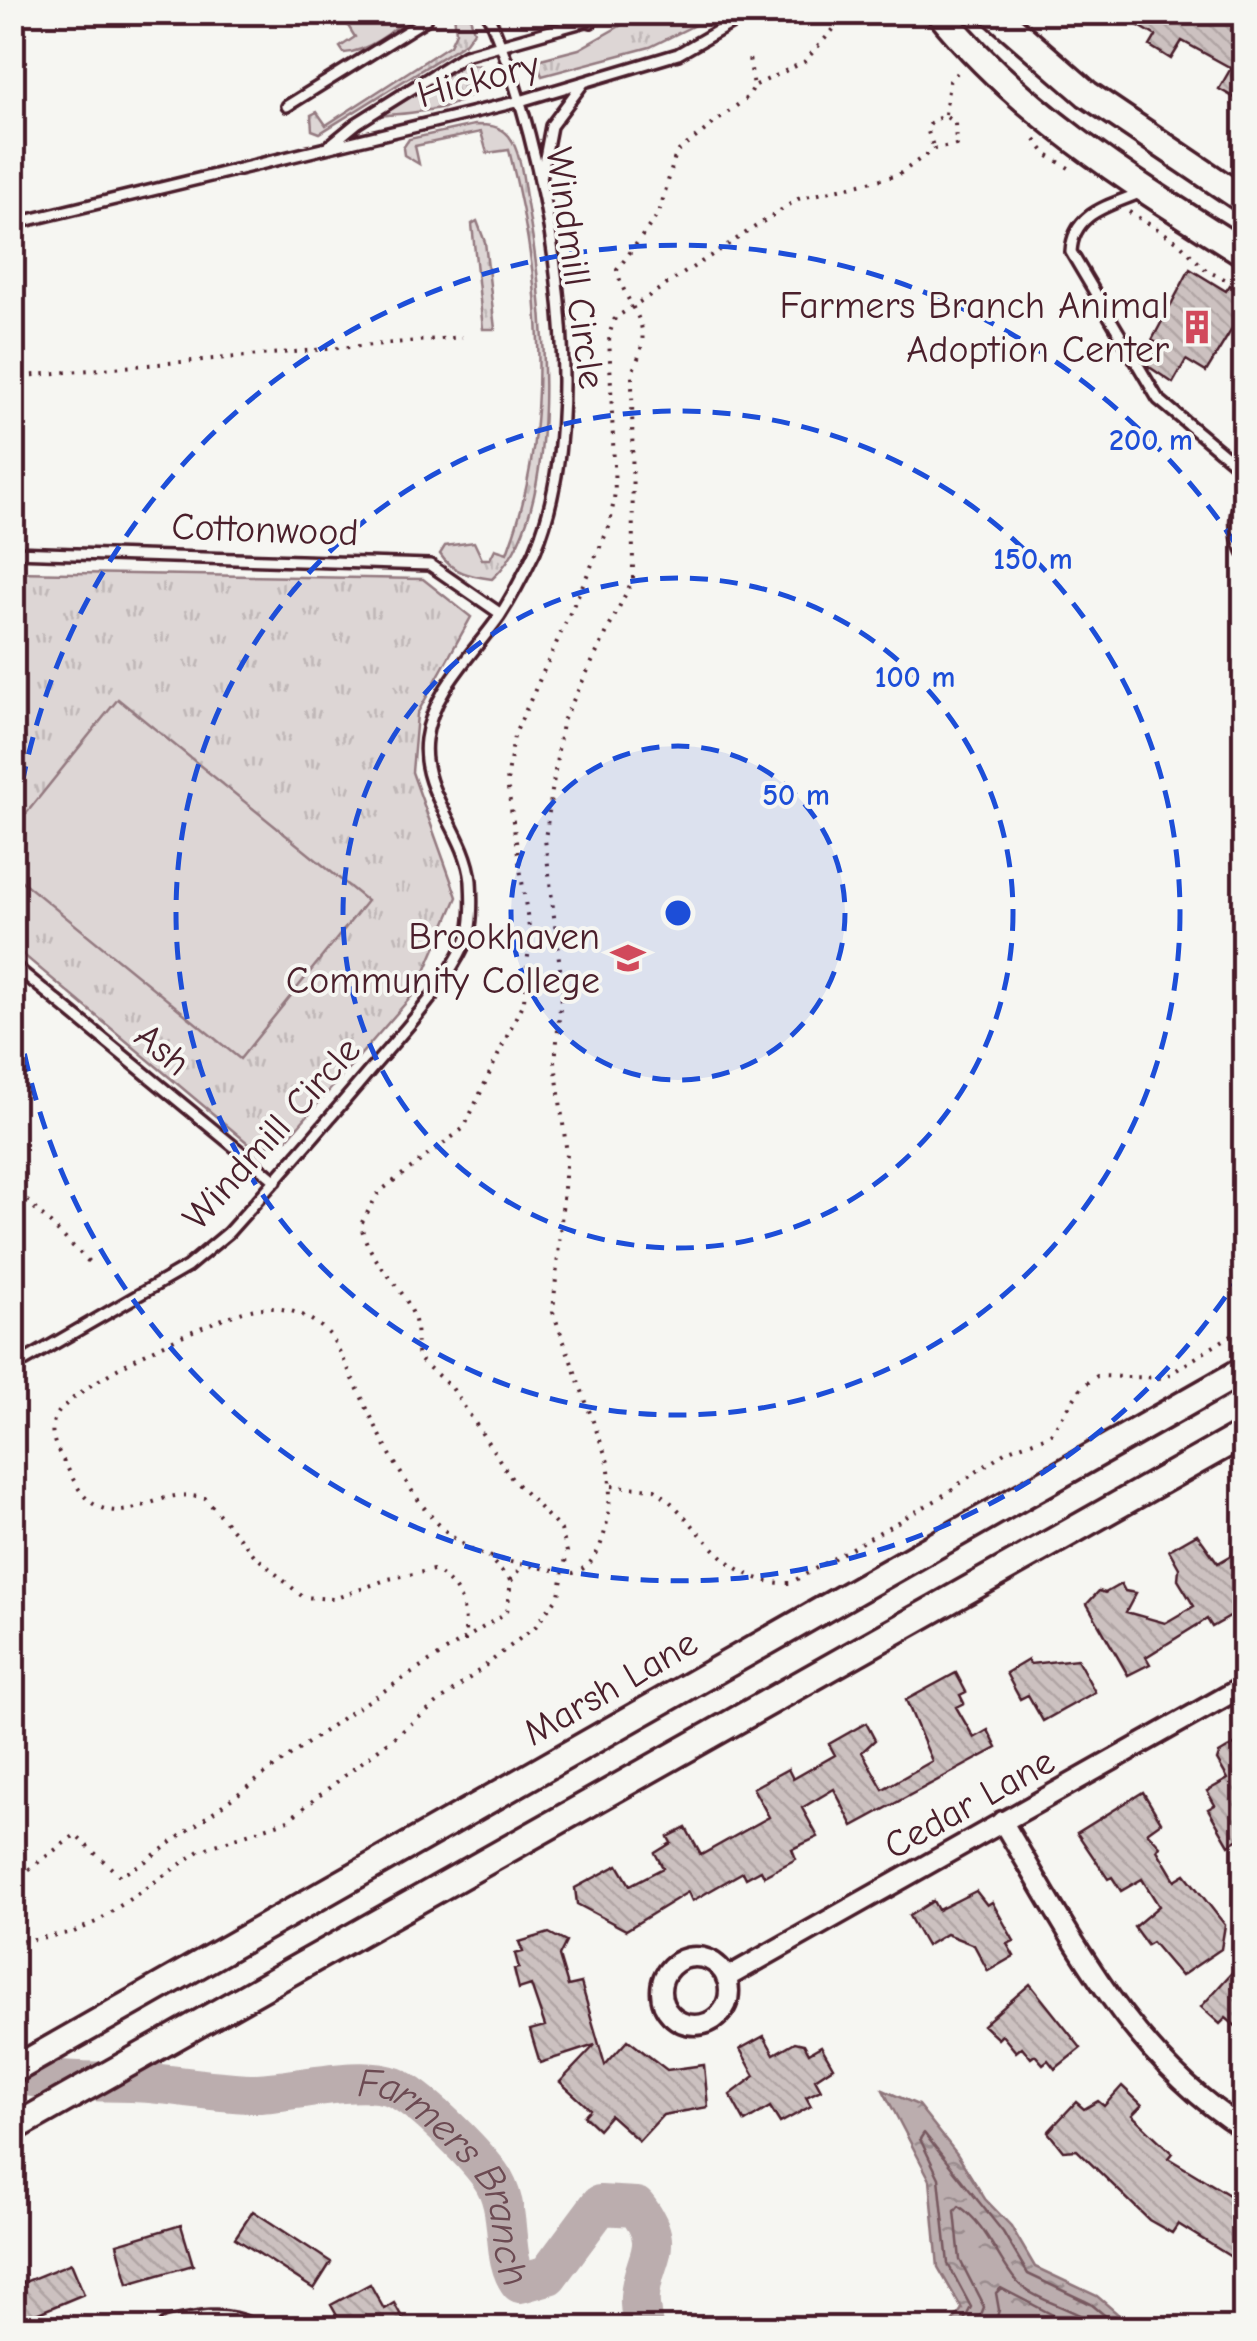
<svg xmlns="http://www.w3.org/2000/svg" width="1257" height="2341" font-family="'Comic Neue',sans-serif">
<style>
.grass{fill:url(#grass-tufts);stroke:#947a80;stroke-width:2.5}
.pitch{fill:#ddd6d5;stroke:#947a80;stroke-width:2.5}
.water{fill:url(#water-ripples);stroke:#8e747a;stroke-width:2.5}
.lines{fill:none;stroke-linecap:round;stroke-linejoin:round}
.shore{stroke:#77585f;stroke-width:2.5}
.river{stroke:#bbadae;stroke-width:40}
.building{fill:url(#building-back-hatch);stroke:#4a1f2b;stroke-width:2.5}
.lane-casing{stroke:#4a1f2b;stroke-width:16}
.street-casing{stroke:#4a1f2b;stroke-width:25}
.secondary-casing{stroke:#4a1f2b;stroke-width:32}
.path{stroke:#4a1f2b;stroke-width:4;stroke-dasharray:2.5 8;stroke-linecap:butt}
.lane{stroke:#f6f6f2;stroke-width:9}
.street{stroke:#f6f6f2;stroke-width:18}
.secondary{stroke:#f6f6f2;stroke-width:25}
.ring{fill:none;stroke:#1d4ed8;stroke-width:5;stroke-dasharray:18 12}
.labels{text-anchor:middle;stroke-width:8;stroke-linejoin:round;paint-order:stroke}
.street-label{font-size:38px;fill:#4a1f2b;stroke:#f6f6f2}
.poi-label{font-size:38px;fill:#4a1f2b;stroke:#f6f6f2;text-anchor:end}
.water-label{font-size:40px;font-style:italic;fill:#6c4a52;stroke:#f6f6f2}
.centre{fill:#1d4ed8;stroke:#f6f6f2;stroke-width:5}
.ring-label{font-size:30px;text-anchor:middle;font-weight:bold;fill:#1d4ed8;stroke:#f6f6f2;stroke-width:8;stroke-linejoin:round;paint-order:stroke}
</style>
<defs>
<pattern id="grass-tufts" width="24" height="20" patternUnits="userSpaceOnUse" patternTransform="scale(2.5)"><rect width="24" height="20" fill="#ddd6d5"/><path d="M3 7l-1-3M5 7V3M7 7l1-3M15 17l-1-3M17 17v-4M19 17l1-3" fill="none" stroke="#bfb7b7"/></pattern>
<pattern id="water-ripples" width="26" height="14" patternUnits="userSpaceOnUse" patternTransform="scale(2.5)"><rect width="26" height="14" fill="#bbadae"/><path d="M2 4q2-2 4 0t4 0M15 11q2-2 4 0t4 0" fill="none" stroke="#9a8c8e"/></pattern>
<pattern id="building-back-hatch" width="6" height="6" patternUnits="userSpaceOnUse" patternTransform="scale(2.5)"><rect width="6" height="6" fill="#ccc1c0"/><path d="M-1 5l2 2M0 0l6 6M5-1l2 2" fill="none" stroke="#b1a5a5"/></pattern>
</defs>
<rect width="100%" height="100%" fill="#f6f6f2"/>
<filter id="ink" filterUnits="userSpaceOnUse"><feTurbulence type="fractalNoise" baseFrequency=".01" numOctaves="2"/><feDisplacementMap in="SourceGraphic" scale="20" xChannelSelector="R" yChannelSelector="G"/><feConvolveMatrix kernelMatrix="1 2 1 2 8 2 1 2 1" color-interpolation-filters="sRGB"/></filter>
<g filter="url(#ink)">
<path class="grass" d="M 340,13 L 406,12 L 406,14 C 398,32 364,52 344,53 L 340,47 L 355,37 Z
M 454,13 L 469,13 L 474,31 L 466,42 L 320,133 L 312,130 L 311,115 L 317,112 L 326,125 L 450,45 L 456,32 Z
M 643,13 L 719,13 L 650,47 L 542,76 L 537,60 L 579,49 Z
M 465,64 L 479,65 L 484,81 C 464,112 412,112 380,116 Z
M 474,125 C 487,125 500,125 509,136 C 522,153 524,188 528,210 C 544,302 567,510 492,579 C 471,576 452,573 440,554 L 445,546 L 474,542 L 482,559 L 490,559 L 495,549 L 507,553 C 555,426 542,279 509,150 L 487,153 L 481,132 L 415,146 L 419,164 L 404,155 L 403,148 L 409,139 Z
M 477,221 L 485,242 L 495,329 L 483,329 L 472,224 Z
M 13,572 L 423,579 L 471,617 L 417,714 L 412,772 L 457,897 L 417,990 L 287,1139 L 255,1149 L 13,946 Z"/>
<path class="pitch" d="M 118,699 L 367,901 L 240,1059 L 13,874 L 13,830 Z"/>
<path class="water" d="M 883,2090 L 918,2105 L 957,2154 L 985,2199 L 1011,2226 L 1035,2267 L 1097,2296 L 1134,2328 L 948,2328 L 962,2309 L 938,2267 L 930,2180 Z"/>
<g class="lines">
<path class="shore" d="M 960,2328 L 971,2307 L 948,2264 L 939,2178 L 920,2139 L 924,2133 L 1003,2232 L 1028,2274 L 1091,2304 L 1120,2328
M 976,2328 L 984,2307 L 960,2260 L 955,2211 L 959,2206 C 987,2225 996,2257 1017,2282 C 1034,2301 1078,2309 1101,2328
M 994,2328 L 999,2310 L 996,2293 L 1001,2288 L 1078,2328"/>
<path class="river" id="s1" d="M 12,2073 C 59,2084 103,2080 150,2083 C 186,2086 220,2093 257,2093 C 295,2092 360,2074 394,2087 C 420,2098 473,2152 490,2175 C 515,2209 499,2256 520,2283 L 548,2275 L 600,2205 L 636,2207 C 668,2247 643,2256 640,2296 C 639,2306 642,2318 643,2328"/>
</g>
<path class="building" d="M 1143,12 L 1199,12 L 1197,16 L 1244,28 L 1244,103 L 1219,89 L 1231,68 L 1182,41 L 1171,59 L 1150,46 L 1156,36 L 1136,24 Z
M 1190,269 L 1226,291 L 1230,285 L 1244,294 L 1244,330 L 1235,324 L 1206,372 L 1186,360 L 1173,383 L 1148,366 L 1160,345 L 1152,340 Z
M 1197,1534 L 1218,1563 L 1234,1554 L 1244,1572 L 1244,1609 L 1212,1627 L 1207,1619 L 1146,1657 L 1150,1664 L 1128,1675 L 1087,1604 L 1099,1591 L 1105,1593 L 1121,1584 L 1125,1591 L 1136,1593 L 1126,1612 L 1165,1623 L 1194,1606 L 1178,1580 L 1179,1568 L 1169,1550 Z
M 1077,1659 L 1095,1692 L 1043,1721 L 1028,1695 L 1020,1699 L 1006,1673 L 1028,1660 L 1030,1664 Z
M 956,1673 L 966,1692 L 960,1695 L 964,1703 L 956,1707 L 974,1738 L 988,1730 L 997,1748 L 853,1826 L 834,1789 L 802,1808 L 818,1837 L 792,1849 L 796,1859 L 764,1876 L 761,1870 L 746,1878 L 743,1872 L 692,1901 L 688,1892 L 626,1930 L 577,1904 L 575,1888 L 618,1865 L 630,1885 L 663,1868 L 655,1853 L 671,1843 L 668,1837 L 686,1828 L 701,1855 L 769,1817 L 753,1788 L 788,1769 L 793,1779 L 835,1755 L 829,1744 L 866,1723 L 875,1740 L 862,1752 L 883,1789 L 932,1761 L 906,1700 Z
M 1244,1739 L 1244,1836 L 1229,1845 L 1208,1809 L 1215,1805 L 1207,1791 L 1228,1779 L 1217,1760 L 1219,1754 Z
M 1143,1792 L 1161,1822 L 1147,1832 L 1160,1846 L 1157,1850 L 1175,1880 L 1185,1874 L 1225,1925 L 1221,1949 L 1181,1976 L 1152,1942 L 1147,1945 L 1134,1927 L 1159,1906 L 1142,1879 L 1121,1891 L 1112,1877 L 1108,1879 L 1077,1833 Z
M 976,1891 L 987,1905 L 992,1902 L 1014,1941 L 1007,1944 L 1014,1956 L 988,1971 L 974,1945 L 946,1934 L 926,1946 L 909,1916 L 933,1901 L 938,1910 Z
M 549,1933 L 566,1942 L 559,1956 L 568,1986 L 581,1983 L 605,2065 L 628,2040 L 667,2070 L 704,2065 L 708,2107 L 663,2115 L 639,2141 L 610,2115 L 598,2129 L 584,2116 L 590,2109 L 560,2082 L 595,2045 L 540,2063 L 530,2030 L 545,2026 L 531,1985 L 519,1989 L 514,1969 L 519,1968 L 515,1954 L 523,1952 L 519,1942 Z
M 1244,1959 L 1244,2033 L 1226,2018 L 1220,2024 L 1201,2007 Z
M 1030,1984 L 1081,2048 L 1055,2069 L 1048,2060 L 1043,2064 L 1035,2055 L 1031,2058 L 1022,2047 L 1016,2052 L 1002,2035 L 998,2039 L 983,2025 Z
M 764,2036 L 774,2054 L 795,2042 L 804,2044 L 809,2053 L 821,2046 L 833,2067 L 815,2079 L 821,2090 L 806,2097 L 811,2106 L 780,2123 L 770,2107 L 745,2122 L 730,2095 L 755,2076 L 740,2049 Z
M 1122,2086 L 1142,2105 L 1132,2115 L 1172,2153 L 1168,2158 L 1244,2204 L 1244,2265 L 1178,2224 L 1172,2233 L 1149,2220 L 1077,2150 L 1063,2151 L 1048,2132 L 1076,2102 L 1084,2109 L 1098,2101 L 1104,2106 Z
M 253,2211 L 331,2262 L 314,2289 L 235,2238 Z
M 181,2225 L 193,2265 L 128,2284 L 117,2244 Z
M 71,2263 L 84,2294 L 12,2324 L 12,2287 Z
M 370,2284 L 384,2309 L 394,2303 L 408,2328 L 344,2328 L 331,2305 Z"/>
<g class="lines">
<g class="lane-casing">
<path id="lane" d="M 569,12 L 591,22
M 287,106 L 425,20 L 422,12
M 329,146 L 357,123 L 465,55 L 618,12
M 541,179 L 551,126 L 584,82
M 1144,191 C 1111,206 1073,211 1071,252 L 1158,399 L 1244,471
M 12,224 L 520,101 L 678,54 L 751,12
M 1244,486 C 1235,512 1231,529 1244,553
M 12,552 L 430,565 L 501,614
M 12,964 L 276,1181
M 12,1368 L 187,1267 L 228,1233 C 277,1179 325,1124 372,1068 C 406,1028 443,990 466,941 C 473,927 472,898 471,881 C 466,831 419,792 426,739 C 432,692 473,654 499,617 C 512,597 525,572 535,551 C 595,410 549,149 487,12"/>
</g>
<g class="street-casing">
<path id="street" d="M 1002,1821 C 1070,1934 1130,2057 1244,2129
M661 1991a34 34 0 1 1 68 0a34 34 0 1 1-68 0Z
M 726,1978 L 1244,1686
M 168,2328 C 195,2322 223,2315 249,2328"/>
</g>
<g class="secondary-casing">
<path id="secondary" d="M 939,12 C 1021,114 1135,184 1244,253
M 993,12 L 1087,94 L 1244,200
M 12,2071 L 1244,1370
M 12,2129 L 1244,1434"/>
</g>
<path class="path" d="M 756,85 L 804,62 L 849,12
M 945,114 L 949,82 L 960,69
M 1035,140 L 1047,155 L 1074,171
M 1129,212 L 1177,241 L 1207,271 L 1244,288
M 12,377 L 462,337
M 12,1186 L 91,1264
M 612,1486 L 655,1489 C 700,1522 725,1586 790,1583 L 938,1499 L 1006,1451 L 1050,1435 L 1082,1387 L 1097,1376 L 1164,1378 L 1244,1327
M 511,1581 L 522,1565
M 465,1642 C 466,1609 463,1587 433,1570 L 388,1579 L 334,1599 L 303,1597 L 255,1556 L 205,1498 C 196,1497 185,1494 175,1496 C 154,1499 130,1515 109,1510 C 87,1506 77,1488 68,1469 C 60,1454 48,1438 54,1420 C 66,1386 226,1309 264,1308 C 291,1307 313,1317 331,1336 C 368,1400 408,1527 482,1554 C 511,1564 543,1568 573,1573 C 610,1564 613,1492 608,1462 L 553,1312 L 567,1154 L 555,1063 L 562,985 L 545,839 L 562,723 L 633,579 L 632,372 C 658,320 629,317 617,270 L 659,213 L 676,153 L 749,96 L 754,86 L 749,58
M 12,1882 L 75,1835 L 120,1876 L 146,1861 L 345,1716 L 507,1612 L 511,1581 L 488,1557
M 12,1943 L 74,1932 L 98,1921 L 201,1850 L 288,1820 L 536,1626 L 559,1595 L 567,1552 L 561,1530 L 512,1479 L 452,1388 L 418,1358 C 415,1343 419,1326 412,1312 C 398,1279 367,1260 361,1224 L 379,1192 L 464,1128 L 524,1000 L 530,934 L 507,782 L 514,736 L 610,525 L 615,492 L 609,335 L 615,318 L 798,199 L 898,175 L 934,149 L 956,145 L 955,123 L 945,116 L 933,120 L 927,129 L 934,149"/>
<use href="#lane" class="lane"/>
<use href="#street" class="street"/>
<use href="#secondary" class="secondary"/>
</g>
</g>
<circle cx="678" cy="913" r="167" fill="#1d4ed8" fill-opacity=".12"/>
<g class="ring">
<circle cx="678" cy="913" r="167"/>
<circle cx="678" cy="913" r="335"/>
<circle cx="678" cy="913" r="502"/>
<path d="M1242 1272A669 669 0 0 1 13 983M13 843A669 669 0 0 1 1242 554"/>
</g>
<defs>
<g id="building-bare" transform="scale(2.7)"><path d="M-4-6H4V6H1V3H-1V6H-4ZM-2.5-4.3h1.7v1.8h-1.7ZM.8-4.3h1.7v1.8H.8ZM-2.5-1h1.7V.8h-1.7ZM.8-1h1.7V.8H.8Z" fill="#d1495b" stroke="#f6f6f2" stroke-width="2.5" paint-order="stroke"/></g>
<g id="university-bare" transform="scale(2.7)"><path d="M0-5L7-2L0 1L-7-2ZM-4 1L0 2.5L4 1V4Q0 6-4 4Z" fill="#d1495b" stroke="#f6f6f2" stroke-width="2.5" paint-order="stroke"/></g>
</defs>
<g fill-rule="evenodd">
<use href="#building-bare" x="1197" y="327"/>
<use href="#university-bare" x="628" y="958"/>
</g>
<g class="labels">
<g class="street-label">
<text transform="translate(478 79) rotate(-15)" y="13">Hickory</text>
<text transform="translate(576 268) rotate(82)" y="13">Windmill Circle</text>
<text transform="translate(265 529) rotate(2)" y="13">Cottonwood</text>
<text transform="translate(163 1049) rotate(40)" y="13">Ash</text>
<text transform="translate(271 1133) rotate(-48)" y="13">Windmill Circle</text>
<text transform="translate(610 1687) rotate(-30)" y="13">Marsh Lane</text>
<text transform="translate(969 1803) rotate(-29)" y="13">Cedar Lane</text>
</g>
<g class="poi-label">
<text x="1169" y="318">Farmers Branch Animal<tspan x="1169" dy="44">Adoption Center</tspan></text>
<text x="600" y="949">Brookhaven<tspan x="600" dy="44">Community College</tspan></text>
</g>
<g class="water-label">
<text dy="14" stroke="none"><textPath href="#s1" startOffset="488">Farmers Branch</textPath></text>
</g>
</g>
<circle cx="678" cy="913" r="15" class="centre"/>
<g class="ring-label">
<text x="1151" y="450">200 m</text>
<text x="1033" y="569">150 m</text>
<text x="915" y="687">100 m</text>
<text x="796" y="805">50 m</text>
</g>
<rect width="1257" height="2341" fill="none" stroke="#f6f6f2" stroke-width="50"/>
<rect x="25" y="25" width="1207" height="2291" fill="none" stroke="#4a1f2b" stroke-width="4" filter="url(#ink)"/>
</svg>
